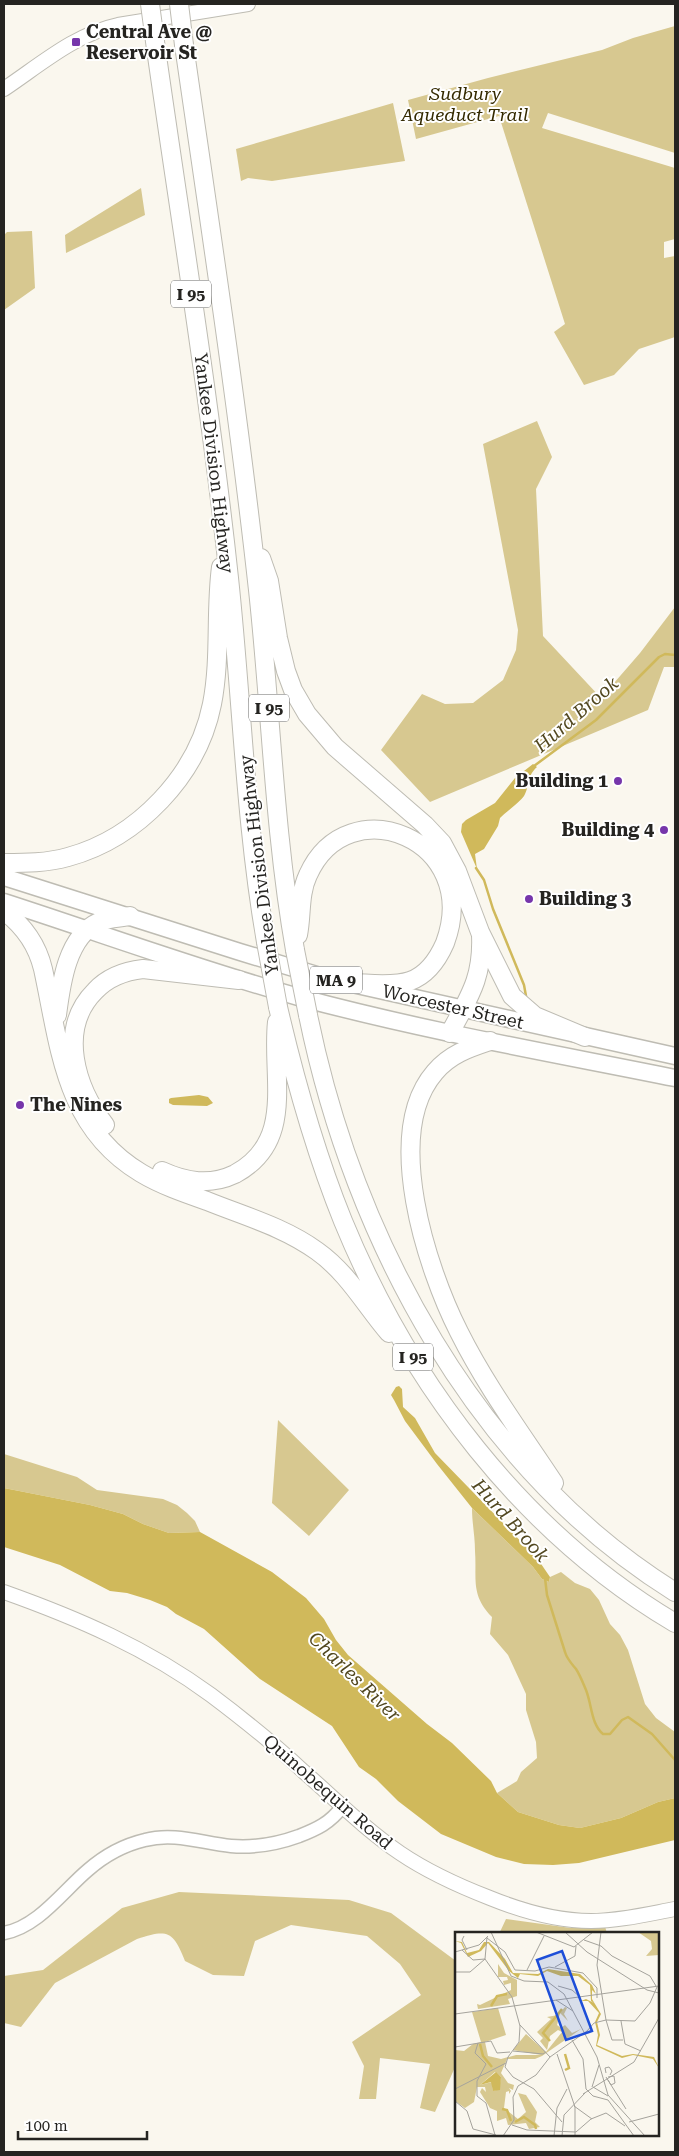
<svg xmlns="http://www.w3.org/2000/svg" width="679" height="2156" font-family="'Roboto Serif',serif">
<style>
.green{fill:#d7c890}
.water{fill:#d0b95b}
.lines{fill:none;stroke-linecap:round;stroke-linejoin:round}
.stream{stroke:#d0b95b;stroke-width:2.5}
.tertiary-casing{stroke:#bebcb3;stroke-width:15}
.secondary-casing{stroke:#bebcb3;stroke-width:16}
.trunk-casing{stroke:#bebcb3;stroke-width:19}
.motorway-casing{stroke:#bebcb3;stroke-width:20}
.tertiary{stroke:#fff;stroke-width:12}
.secondary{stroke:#fff;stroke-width:14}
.trunk{stroke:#fff;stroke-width:16}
.motorway{stroke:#fff;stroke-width:18}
.motorway-bridge-casing{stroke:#bebcb3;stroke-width:20;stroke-linecap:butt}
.motorway-bridge{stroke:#fff;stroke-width:18}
.poi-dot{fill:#7636ab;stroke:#fff;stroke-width:2}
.labels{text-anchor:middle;stroke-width:4;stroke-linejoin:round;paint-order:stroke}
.shield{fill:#fff;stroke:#666664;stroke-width:1}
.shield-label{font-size:16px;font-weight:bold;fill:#252421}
.poi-label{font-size:18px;font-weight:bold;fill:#252421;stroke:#fff;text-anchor:start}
.park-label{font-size:18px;font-style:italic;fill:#342a00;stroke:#fff}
.street-label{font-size:18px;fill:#252421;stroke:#fff}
.water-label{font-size:19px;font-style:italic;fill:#524820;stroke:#fff}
.inset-river{fill:none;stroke:#d0b95b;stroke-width:2.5}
.inset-road{fill:none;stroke:#a5a39c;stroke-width:1}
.view{fill:#1d4ed8;fill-opacity:0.15;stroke:#1d4ed8;stroke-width:2.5}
.inset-edge{fill:none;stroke:#252421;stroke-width:2.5}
</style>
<rect width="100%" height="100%" fill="#faf7ee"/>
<path class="green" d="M 675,26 L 675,153 L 548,113 L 542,128 L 675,168 L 675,239 L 664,242 L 664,258 L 675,256 L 675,337 L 639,349 L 614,375 L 584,385 L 554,332 L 565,324 L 499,116 L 416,139 L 408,100 L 488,78 L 602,50 L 633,38 Z
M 393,103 L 405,161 L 272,181 L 248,178 L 241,181 L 236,149 Z
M 141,188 L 145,215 L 66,253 L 65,235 Z
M 32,231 L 35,288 L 4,310 L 4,235 L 7,232 Z
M 537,421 L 552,457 L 536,489 L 543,636 L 601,698 L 640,653 L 675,607 L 675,667 L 664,667 L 648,710 L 430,802 L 381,750 L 422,694 L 445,704 L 473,703 L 503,680 L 516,650 L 518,630 L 483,444 Z
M 278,1420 L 349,1490 L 309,1536 L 272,1503 Z
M 4,1454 L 77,1477 L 97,1490 L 163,1499 L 177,1505 L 187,1513 L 195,1521 L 200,1532 L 169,1533 L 143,1524 L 123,1514 L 90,1505 L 4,1488 Z
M 472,1508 L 533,1567 L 542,1579 L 549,1582 L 550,1577 L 561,1572 L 575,1583 L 590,1589 L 599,1600 L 610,1624 L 620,1635 L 628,1650 L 645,1704 L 656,1718 L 675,1732 L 675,1798 L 658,1802 L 621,1818 L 580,1828 L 559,1825 L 518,1812 L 497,1793 L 517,1781 L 521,1772 L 537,1758 L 536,1742 L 526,1710 L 526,1694 L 508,1655 L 490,1634 L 492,1617 C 470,1595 477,1578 475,1551 C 475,1536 472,1523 472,1508 Z
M 179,1892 L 349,1900 L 391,1913 L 456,1961 L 456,2065 L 435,2112 L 420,2108 L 430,2064 L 380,2058 L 376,2099 L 359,2099 L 364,2066 L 352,2042 L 421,1995 L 400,1964 L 367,1936 L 291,1925 L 255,1941 L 244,1976 L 213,1975 L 185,1961 C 173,1931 168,1929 137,1939 L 55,1983 L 21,2027 L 4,2023 L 4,1976 L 43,1970 L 122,1908 Z
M 506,1919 L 571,1928 L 605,1926 L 607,1934 L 499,1934 Z"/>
<path class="water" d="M 533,764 L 537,767 C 526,777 530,786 524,796 C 520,802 505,813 500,818 L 498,826 L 484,849 L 475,854 L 477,869 L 461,832 L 462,824 L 466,820 L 495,803 L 515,778 Z
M 199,1095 L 208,1097 L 213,1103 L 207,1106 L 173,1105 L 169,1103 L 169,1099 L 171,1098 Z
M 399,1386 L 402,1389 L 403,1407 L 415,1418 L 435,1453 L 537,1558 L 550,1577 L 549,1582 L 542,1579 L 533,1567 L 472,1508 L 437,1464 L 405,1421 L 394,1400 L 391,1395 L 396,1387 Z
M 4,1488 L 90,1505 L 123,1514 L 143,1524 L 169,1533 L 200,1532 L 272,1572 L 306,1598 L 324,1619 L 336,1640 L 348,1655 L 427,1724 L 452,1743 L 491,1781 L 497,1793 L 518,1812 L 559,1825 L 580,1828 L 621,1818 L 658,1802 L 675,1798 L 675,1840 L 579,1863 L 553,1865 L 524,1864 L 496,1857 L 441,1834 L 398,1801 L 376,1779 L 359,1767 L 332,1726 L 260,1679 L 204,1629 L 176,1614 L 167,1607 L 150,1600 L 127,1593 L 110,1591 L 60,1565 L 4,1547 Z"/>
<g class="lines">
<path class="stream" d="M 534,766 L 596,720 L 659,657 L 665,654 L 675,655
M 476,868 L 484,880 L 493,909 L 524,985 L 526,996
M 545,1578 L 547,1595 L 565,1652 C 567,1659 571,1663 576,1669 C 580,1675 583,1683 586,1690 C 592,1705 591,1724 603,1734 L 610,1734 L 622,1720 L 628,1717 L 652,1734 L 675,1760"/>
<g class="tertiary-casing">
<path id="tertiary" d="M 4,1933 C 38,1927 63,1891 88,1870 C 104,1856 124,1845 145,1840 C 174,1832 202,1843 231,1846 C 255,1848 277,1844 299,1836 C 317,1829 330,1823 342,1807"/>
</g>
<g class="secondary-casing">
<path id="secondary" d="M 4,89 C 40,65 75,34 118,25 L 248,4
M 4,1592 C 77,1618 147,1648 211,1695 C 243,1719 274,1744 303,1771 C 335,1799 365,1829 400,1853 C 428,1872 459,1886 490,1898 C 522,1911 556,1921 591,1921 C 619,1921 648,1914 675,1909"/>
</g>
<g class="trunk-casing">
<path id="trunk" d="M 4,877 L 240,952 L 330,979 L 675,1056
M 4,902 C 103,934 201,970 302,998 C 425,1031 551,1053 675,1078"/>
</g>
<g class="motorway-casing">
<path id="motorway" d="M 184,45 C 210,226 238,408 258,590 C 271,710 274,831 295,950
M 156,49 C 181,225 210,401 229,578 C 242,699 245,822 266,942
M 261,558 L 269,581 L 278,638 L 286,671 L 293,690 L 307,714 L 335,747 L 425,825 L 442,843 L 457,871 L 480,932 L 512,996 L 535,1016 L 585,1037
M 4,863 C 25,863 47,863 68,857 C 138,838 198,775 212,704 C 221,658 215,613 221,567
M 4,911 C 24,926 37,944 43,969 C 60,1047 64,1127 141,1173 C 161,1185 184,1193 207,1201 C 244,1216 284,1227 317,1251 C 348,1273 365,1305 389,1333
M 298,935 C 302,915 299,894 308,875 C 348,785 483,840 445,943 C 438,959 427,975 410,981 C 393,987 367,983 349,983
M 278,1007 C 295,1080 315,1152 343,1221 C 410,1384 523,1533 675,1623
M 57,1015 C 61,984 67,936 99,922 C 108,918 120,918 130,916
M 308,1015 C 354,1240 476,1468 675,1592
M 450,1033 C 469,997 483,978 481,935
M 490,1041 C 469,1048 450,1054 435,1072 C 382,1133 427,1269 459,1332 C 486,1386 521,1433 554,1483
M 105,1125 C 76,1088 57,1029 95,991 C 107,978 125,971 143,969 L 239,980
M 162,1171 C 186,1182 210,1186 235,1174 C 296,1141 271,1077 277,1022"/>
</g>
<use href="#tertiary" class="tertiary"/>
<use href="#secondary" class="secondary"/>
<use href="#trunk" class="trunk"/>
<use href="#motorway" class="motorway"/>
<g class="motorway-bridge-casing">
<path id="motorway-bridge" d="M 150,4 L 156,49
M 179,4 L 184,45
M 266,942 L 278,1007
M 295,950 L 308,1015"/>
</g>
<use href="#motorway-bridge" class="motorway-bridge"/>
</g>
<g class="poi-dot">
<rect x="71" y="37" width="10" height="10" rx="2.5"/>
<circle cx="618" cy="781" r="5"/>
<circle cx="664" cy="830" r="5"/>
<circle cx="529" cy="899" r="5"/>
<circle cx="20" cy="1105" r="5"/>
</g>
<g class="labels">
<g class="shield">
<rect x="171" y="280.5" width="40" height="27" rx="4"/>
<rect x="249" y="694.5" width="40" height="27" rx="4"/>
<rect x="310" y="966.5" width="52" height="27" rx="4"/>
<rect x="393" y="1343.5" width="40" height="27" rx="4"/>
</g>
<g class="shield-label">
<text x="191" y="300">I 95</text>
<text x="269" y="714">I 95</text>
<text x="336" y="986">MA 9</text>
<text x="413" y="1363">I 95</text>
</g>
<g class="poi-label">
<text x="86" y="38">Central Ave @<tspan x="86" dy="21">Reservoir St</tspan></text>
<text x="608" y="787" text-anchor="end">Building 1</text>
<text x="654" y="836" text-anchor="end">Building 4</text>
<text x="539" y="905">Building 3</text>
<text x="30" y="1111">The Nines</text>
</g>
<g class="park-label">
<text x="465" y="100">Sudbury<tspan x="465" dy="21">Aqueduct Trail</tspan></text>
</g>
<g class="street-label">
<text transform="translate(214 463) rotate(83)" y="6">Yankee Division Highway</text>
<text transform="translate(259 865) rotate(-97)" y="6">Yankee Division Highway</text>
<text transform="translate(453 1007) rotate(13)" y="6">Worcester Street</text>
<text transform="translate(328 1792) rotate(41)" y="6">Quinobequin Road</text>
</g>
<g class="water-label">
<text transform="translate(576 714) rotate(-41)" y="7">Hurd Brook</text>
<text transform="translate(511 1520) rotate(48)" y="7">Hurd Brook</text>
<text transform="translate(355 1676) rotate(44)" y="7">Charles River</text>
</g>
</g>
<g transform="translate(455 1932)">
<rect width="204" height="204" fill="#faf7ee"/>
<path d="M 183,0 L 204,0 L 204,23 L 191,24 L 197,17 L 196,9 ZM 43,32 L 49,41 L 62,48 L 62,64 L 53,67 L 55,72 L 23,77 L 22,72 L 25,73 L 56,58 L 56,51 L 49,53 L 48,49 L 53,48 L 52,45 L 43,45 ZM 110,75 L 112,76 L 109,82 L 113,89 L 105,81 L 102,93 L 106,96 L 110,93 L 117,101 L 126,97 L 87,124 L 80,127 L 52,127 L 46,141 L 53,151 L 59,153 L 58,158 L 54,156 L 56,159 L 54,162 L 54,159 L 51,160 L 49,176 L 63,187 L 71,180 L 63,161 L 71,163 L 82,180 L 80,190 L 85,195 L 74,197 L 71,191 L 53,193 L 51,186 L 42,189 L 42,179 L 35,176 L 25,160 L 27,156 L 31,160 L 30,155 L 22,155 L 19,170 L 10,176 L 0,169 L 0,118 L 9,119 L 18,112 L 26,110 L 17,80 L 43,76 L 51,103 L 30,110 L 33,124 L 46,127 L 61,123 L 86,123 L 58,118 L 71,102 L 91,120 L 107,100 L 103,98 L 95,104 L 92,118 L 85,109 L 88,106 L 82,100 L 96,87 L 92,85 L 103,83 ZM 40,140 L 46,145 L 44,157 L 38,159 L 37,150 L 25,153 Z" fill="#d7c890" fill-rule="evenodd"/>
<path d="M 0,9 L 7,10 L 12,21 L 24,18 L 29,10 L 34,10 L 50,27 L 58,41 L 83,42 L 93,37 L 125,42 L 137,53 L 141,62 L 137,58 L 137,67 L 146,82 L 142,90 L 145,103 L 142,113 L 167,124 L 178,122 L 199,125 L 204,136 L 198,127 L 178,123 L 167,126 L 141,114 L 143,103 L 140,90 L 144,81 L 133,69 L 126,69 L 131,67 L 139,71 L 136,69 L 135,53 L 123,44 L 106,44 L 92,39 L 83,44 L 65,42 L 63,46 L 54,39 L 33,11 L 26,19 L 13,25 L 6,11 ZM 41,140 L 46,145 L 45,158 L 38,159 L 36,150 L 25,153 Z" fill="#d0b95b"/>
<path class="inset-river" d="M 36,74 L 42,64 L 52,62M 95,109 L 88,101 L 107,77M 25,112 L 28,124 L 37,135M 110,122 L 114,136 L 110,138M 47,177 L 52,178 L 56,189M 60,190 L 69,185 L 80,193 L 81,197"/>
<path class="inset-road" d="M 36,0 L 56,44 L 69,49 L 93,50 L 109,62 L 142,125 L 153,163 L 190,204M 81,0 L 119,15 L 138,0M 110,0 L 132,20 L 192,58 L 204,61M 9,4 L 7,8 L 12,18M 32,6 L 50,20 L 60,38 L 80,39 L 94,35 L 128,41 L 142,56 L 142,66M 129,8 L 146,14 L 157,24 L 195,44 L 201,54M 0,20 L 24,13 L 33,4M 30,27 L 57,65 L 65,94 L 64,110 L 53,125 L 50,135 L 58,145 L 79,157 L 107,190M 30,27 L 32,5M 100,35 L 120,24 L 121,14M 72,38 L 89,4M 0,40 L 15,40 L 30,27 L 18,28 L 7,18M 103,54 L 117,58 L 125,65M 101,68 L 118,79M 0,82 L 204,54M 166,89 L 170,112 L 186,119M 65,93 L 95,125M 117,108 L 128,127 L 131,157 L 138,164 L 153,168 L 179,204M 168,108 L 157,108 L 151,88 L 180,89 L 195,71 L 202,55M 23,111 L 20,121 L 31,132 L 22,149 L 22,164 L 31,171 L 40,203M 0,115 L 36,109 L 42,121 L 55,120M 58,119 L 88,122 L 91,120M 102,122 L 120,175 L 120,204M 151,141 L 150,136 L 154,135 L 157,139 L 155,143M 151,145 L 171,177M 153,148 L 156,153 L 160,151 L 159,144 L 153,145M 137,155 L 144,133M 138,155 L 153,164M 0,157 L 51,131M 128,162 L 179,130 L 204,86M 0,169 L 12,179 L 18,197 L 41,203M 119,174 L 137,187M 174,190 L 204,182M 57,193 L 72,198 L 121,200M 121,200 L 136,187 L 151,181 L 170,194M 48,204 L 59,188 L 58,165 L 63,154 L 81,143 L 95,125 L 132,99 L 139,91 L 151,88 L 142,33 L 146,0M 99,204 L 102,176 L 112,157M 107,204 L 109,183 L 130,161"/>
<path class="view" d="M 107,19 L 137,99 L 111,108 L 82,28 Z"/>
<rect width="204" height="204" class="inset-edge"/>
</g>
<rect width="679" height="2156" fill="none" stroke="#252421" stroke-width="10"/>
<path d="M18 2131v8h129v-8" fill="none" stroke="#252421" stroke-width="2.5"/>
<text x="25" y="2131" font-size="15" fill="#252421" stroke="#ffffff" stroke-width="4" paint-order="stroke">100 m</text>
</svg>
